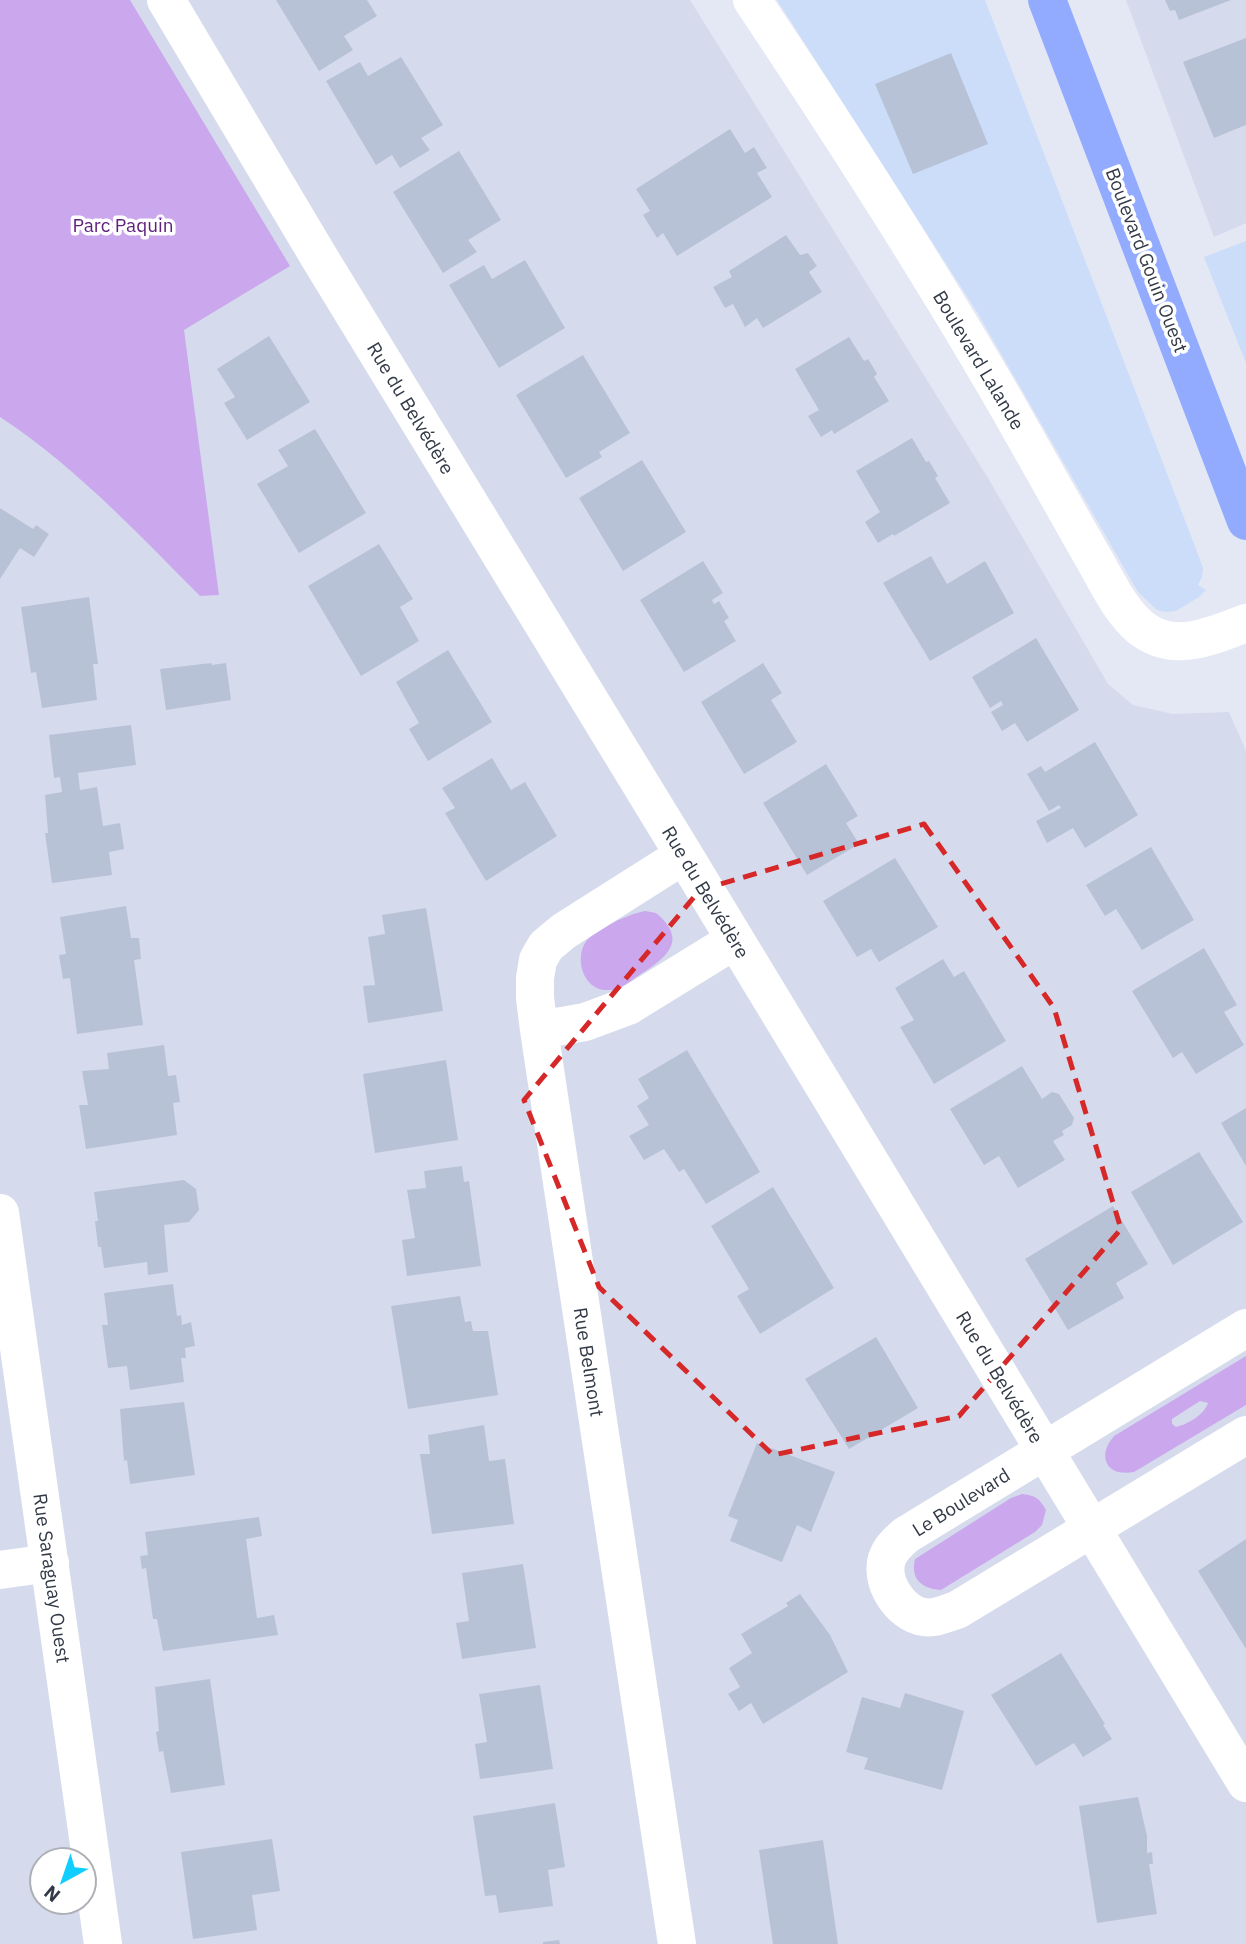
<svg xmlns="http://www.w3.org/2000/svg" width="1246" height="1944" font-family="'IBM Plex Sans',sans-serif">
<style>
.residential{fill:#d5dbec;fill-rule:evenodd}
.commercial{fill:#ccddf9}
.green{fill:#cba8ed;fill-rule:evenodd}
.building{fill:#b8c2d7}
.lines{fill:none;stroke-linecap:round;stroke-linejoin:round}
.minor{stroke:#fff;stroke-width:38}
.major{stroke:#92abff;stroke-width:38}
.marked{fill:none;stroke:#d62828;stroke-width:5;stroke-dasharray:14 9;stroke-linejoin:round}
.labels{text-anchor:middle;stroke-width:7;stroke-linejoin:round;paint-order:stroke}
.park-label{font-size:19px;fill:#60207e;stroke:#fff}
.street-label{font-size:19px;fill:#333a47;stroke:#fff}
</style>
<rect width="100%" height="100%" fill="#e4e8f4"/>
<path class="residential" d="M 0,0 L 690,0 L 988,478 L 1108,684 L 1133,705 L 1173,714 L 1229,712 L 1246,751 L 1246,1944 L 0,1944 ZM 42,1860 L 84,1860 L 84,1902 L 42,1902 Z
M 1126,0 L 1246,0 L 1246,223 L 1214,237 Z"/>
<path class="commercial" d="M 777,0 L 985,0 L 1196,549 L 1203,568 L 1202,577 L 1198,585 L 1206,590 L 1199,597 L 1176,611 L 1166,612 L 1157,610 L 1138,592 L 977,312 Z
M 1246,241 L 1246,363 L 1204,257 Z"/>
<path class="green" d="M 0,0 L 130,0 L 290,266 L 184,330 L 219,595 L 200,596 C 137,533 75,466 0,417 Z
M 645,911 L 656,913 C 690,941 665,959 638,976 C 629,982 620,990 609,990 C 585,992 574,961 585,943 C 594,929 629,914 645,911 Z
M 1246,1356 L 1246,1405 L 1134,1472 C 1107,1477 1096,1457 1114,1436 ZM 1200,1401 L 1208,1403 C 1204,1415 1188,1424 1176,1427 L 1172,1424 L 1172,1419 Z
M 1022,1494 C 1035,1495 1040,1499 1046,1510 L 1042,1525 L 1035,1532 L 941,1590 C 922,1589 910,1579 915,1559 L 1011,1498 Z"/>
<path class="building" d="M 276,0 L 367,0 L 377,16 L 344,36 L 353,50 L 319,71 Z
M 1165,0 L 1231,0 L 1179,20 L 1175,10 L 1170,11 Z
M 1246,38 L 1246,125 L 1214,138 L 1183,62 Z
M 951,53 L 988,144 L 913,174 L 875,84 Z
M 401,57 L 443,125 L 421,138 L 430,150 L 400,168 L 392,155 L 376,165 L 326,81 L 360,62 L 368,76 Z
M 730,129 L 745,153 L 754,147 L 767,168 L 757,173 L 772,197 L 677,256 L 663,233 L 657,238 L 643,215 L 650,211 L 636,189 Z
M 459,151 L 501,220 L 468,240 L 477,252 L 443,273 L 393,192 Z
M 786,235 L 800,255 L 808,253 L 817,266 L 809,272 L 822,292 L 763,328 L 757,318 L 745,327 L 733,304 L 725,308 L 713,287 L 732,277 L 729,271 Z
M 525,260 L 565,328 L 499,368 L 449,285 L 484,265 L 492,279 Z
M 269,336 L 310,402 L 247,440 L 224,403 L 235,397 L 217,369 Z
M 849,337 L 864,361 L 868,359 L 873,367 L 877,374 L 874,377 L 889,401 L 834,434 L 832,430 L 821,437 L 808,416 L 819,410 L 795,369 Z
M 583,355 L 630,433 L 599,452 L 602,457 L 566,478 L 516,395 Z
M 315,429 L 366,513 L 299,553 L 257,484 L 288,466 L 278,450 Z
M 912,438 L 926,462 L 929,461 L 938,476 L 935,478 L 950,503 L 894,536 L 893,534 L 878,543 L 865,522 L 880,512 L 856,471 Z
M 642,460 L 686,532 L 623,571 L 579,498 Z
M 0,508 L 33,529 L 36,525 L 49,534 L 34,557 L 20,548 L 0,579 Z
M 379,544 L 413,599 L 400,607 L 419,641 L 361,676 L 308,586 Z
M 931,556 L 947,584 L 985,561 L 1014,613 L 930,661 L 883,583 Z
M 703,561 L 723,593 L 712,600 L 714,604 L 719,601 L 729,618 L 724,621 L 736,641 L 684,672 L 640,600 Z
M 89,597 L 98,664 L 93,664 L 97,700 L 42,708 L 36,672 L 31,673 L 21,607 Z
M 1036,638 L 1079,710 L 1027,742 L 1015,723 L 1002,731 L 991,712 L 1003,705 L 1001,701 L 990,708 L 972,677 Z
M 448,650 L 492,722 L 428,761 L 409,729 L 419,723 L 396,682 Z
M 211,663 L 212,665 L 226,663 L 231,700 L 166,710 L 160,669 Z
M 763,663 L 782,693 L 771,700 L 797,742 L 744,774 L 701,702 Z
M 131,725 L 136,765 L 78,773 L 80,790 L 97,787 L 103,826 L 120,823 L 124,849 L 109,852 L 112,875 L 52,883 L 45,833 L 48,833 L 45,795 L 62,792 L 60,777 L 54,778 L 49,735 Z
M 1095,742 L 1138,815 L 1085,848 L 1073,828 L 1047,843 L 1036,821 L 1061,808 L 1059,805 L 1049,811 L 1027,774 L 1041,766 L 1045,772 Z
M 492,758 L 511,790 L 525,782 L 557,836 L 486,881 L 445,813 L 455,808 L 442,788 Z
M 826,764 L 858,816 L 846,823 L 859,844 L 807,875 L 763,803 Z
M 1151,847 L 1194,920 L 1142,950 L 1116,909 L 1105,916 L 1086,885 Z
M 895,858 L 938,927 L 879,962 L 871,949 L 857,957 L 823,901 Z
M 126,906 L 131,938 L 139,938 L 141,959 L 134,960 L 143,1025 L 77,1034 L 70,978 L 63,979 L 59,955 L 66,954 L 60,917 Z
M 426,908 L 443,1011 L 368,1023 L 363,986 L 375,985 L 368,937 L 385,934 L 382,915 Z
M 1204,948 L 1237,1005 L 1224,1012 L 1244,1045 L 1196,1074 L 1182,1052 L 1173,1058 L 1132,991 Z
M 943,959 L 954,977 L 964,971 L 1006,1041 L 934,1084 L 900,1027 L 914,1020 L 895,988 Z
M 164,1045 L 168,1076 L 176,1075 L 180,1102 L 173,1103 L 177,1135 L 86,1149 L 79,1105 L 88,1105 L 82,1071 L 109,1069 L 107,1053 Z
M 687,1050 L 760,1172 L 706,1204 L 684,1169 L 679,1172 L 664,1149 L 644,1160 L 629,1136 L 649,1125 L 637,1106 L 649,1098 L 638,1079 Z
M 446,1060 L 458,1140 L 375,1153 L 363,1074 Z
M 1022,1066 L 1042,1099 L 1052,1092 L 1059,1094 L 1074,1118 L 1072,1125 L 1062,1131 L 1064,1135 L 1053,1141 L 1065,1160 L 1018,1188 L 999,1156 L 984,1165 L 950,1109 Z
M 1246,1108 L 1246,1166 L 1221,1123 Z
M 1199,1152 L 1243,1222 L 1173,1265 L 1131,1192 Z
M 462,1166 L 464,1182 L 469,1181 L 481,1266 L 407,1276 L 402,1240 L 415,1238 L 407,1190 L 426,1188 L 424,1171 Z
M 184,1180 L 196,1189 L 199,1210 L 189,1222 L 164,1225 L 168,1272 L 148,1275 L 147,1262 L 104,1268 L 101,1247 L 98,1247 L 95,1221 L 98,1221 L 94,1192 Z
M 773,1187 L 834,1288 L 760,1334 L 737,1296 L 749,1289 L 711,1226 Z
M 1113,1206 L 1148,1264 L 1116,1283 L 1124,1298 L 1068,1330 L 1025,1259 Z
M 173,1284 L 177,1316 L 181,1315 L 182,1325 L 191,1322 L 195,1346 L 185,1348 L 186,1358 L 181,1358 L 184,1382 L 130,1390 L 127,1366 L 108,1368 L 102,1325 L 108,1325 L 104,1293 Z
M 460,1296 L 465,1322 L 471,1321 L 473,1331 L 488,1331 L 498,1395 L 408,1409 L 391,1306 Z
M 876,1337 L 918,1408 L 849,1449 L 805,1379 Z
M 184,1402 L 195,1475 L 130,1484 L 127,1460 L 124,1461 L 120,1409 Z
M 484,1425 L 489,1461 L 505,1459 L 514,1524 L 432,1534 L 420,1454 L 430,1454 L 428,1435 Z
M 757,1443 L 835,1472 L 811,1532 L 797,1525 L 782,1562 L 730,1541 L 738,1520 L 728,1516 Z
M 259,1517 L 262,1536 L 246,1539 L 257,1618 L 274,1615 L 278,1635 L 163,1651 L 157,1619 L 153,1619 L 146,1568 L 142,1569 L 140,1556 L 148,1555 L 145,1532 Z
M 1246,1539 L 1246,1649 L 1198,1571 Z
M 523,1564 L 536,1648 L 462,1659 L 456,1623 L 469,1621 L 462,1573 Z
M 800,1594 L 830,1635 L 848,1672 L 763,1724 L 751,1703 L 739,1711 L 728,1694 L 740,1687 L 729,1668 L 752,1653 L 741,1634 L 788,1606 L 786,1603 Z
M 1061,1653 L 1105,1724 L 1103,1725 L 1112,1739 L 1083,1757 L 1074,1743 L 1036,1766 L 991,1695 Z
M 210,1679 L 225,1785 L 171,1793 L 163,1751 L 159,1752 L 156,1732 L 159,1731 L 155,1687 Z
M 540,1685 L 553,1769 L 480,1779 L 475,1744 L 487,1742 L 479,1694 Z
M 905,1693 L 964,1711 L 942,1790 L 864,1769 L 868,1758 L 846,1752 L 862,1697 L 900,1708 Z
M 1138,1797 L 1147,1836 L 1147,1853 L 1152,1852 L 1153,1864 L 1149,1864 L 1157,1914 L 1097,1923 L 1079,1806 Z
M 555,1803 L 565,1867 L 548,1870 L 553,1906 L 499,1913 L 496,1895 L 485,1896 L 473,1816 Z
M 272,1839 L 280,1891 L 252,1895 L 257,1930 L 193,1939 L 181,1852 Z
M 823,1840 L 838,1944 L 773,1944 L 759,1850 Z
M 559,1940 L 560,1944 L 543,1944 L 543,1942 Z"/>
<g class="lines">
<path class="minor" d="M 166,0 L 319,257 L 684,855 L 1246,1783
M 752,0 C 841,133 928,268 1008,407 C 1036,456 1063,505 1091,554 C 1106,579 1119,610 1141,628 C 1174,654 1212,636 1246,623
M 539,1030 L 585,1022 L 628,1006 L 735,940
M 0,1213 L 103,1944
M 1246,1328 L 906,1535 C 899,1541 892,1547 888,1556 C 878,1580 900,1614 924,1617 C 935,1619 947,1613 957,1610 L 1246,1435
M 0,1570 L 50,1563
M 677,1944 L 539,1030 L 535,998 L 535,978 L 538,960 L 546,946 L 564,931 L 684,855"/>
<path class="major" d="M 1047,0 L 1246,521"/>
</g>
<path class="marked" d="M 924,824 L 1054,1008 L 1121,1229 L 959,1416 L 773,1455 L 599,1287 L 524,1100 L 700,890 Z"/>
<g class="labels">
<g class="park-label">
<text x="123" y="232">Parc Paquin</text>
</g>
<g class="street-label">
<text transform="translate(1147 260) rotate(69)" y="7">Boulevard Gouin Ouest</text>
<text transform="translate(979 360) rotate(59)" y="7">Boulevard Lalande</text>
<text transform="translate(411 408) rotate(59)" y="7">Rue du Belvédère</text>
<text transform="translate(706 892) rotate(59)" y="7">Rue du Belvédère</text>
<text transform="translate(589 1362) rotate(81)" y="7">Rue Belmont</text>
<text transform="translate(1000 1377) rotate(59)" y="7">Rue du Belvédère</text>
<text transform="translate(961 1502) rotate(-32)" y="7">Le Boulevard</text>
<text transform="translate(52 1578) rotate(82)" y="7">Rue Saraguay Ouest</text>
</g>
</g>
<g transform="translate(63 1881) rotate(220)"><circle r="33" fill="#ffffff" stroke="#adb0b5" stroke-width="2"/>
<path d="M0-5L12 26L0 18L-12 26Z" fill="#10ceff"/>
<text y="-10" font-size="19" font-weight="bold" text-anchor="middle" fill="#333a47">N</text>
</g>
</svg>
